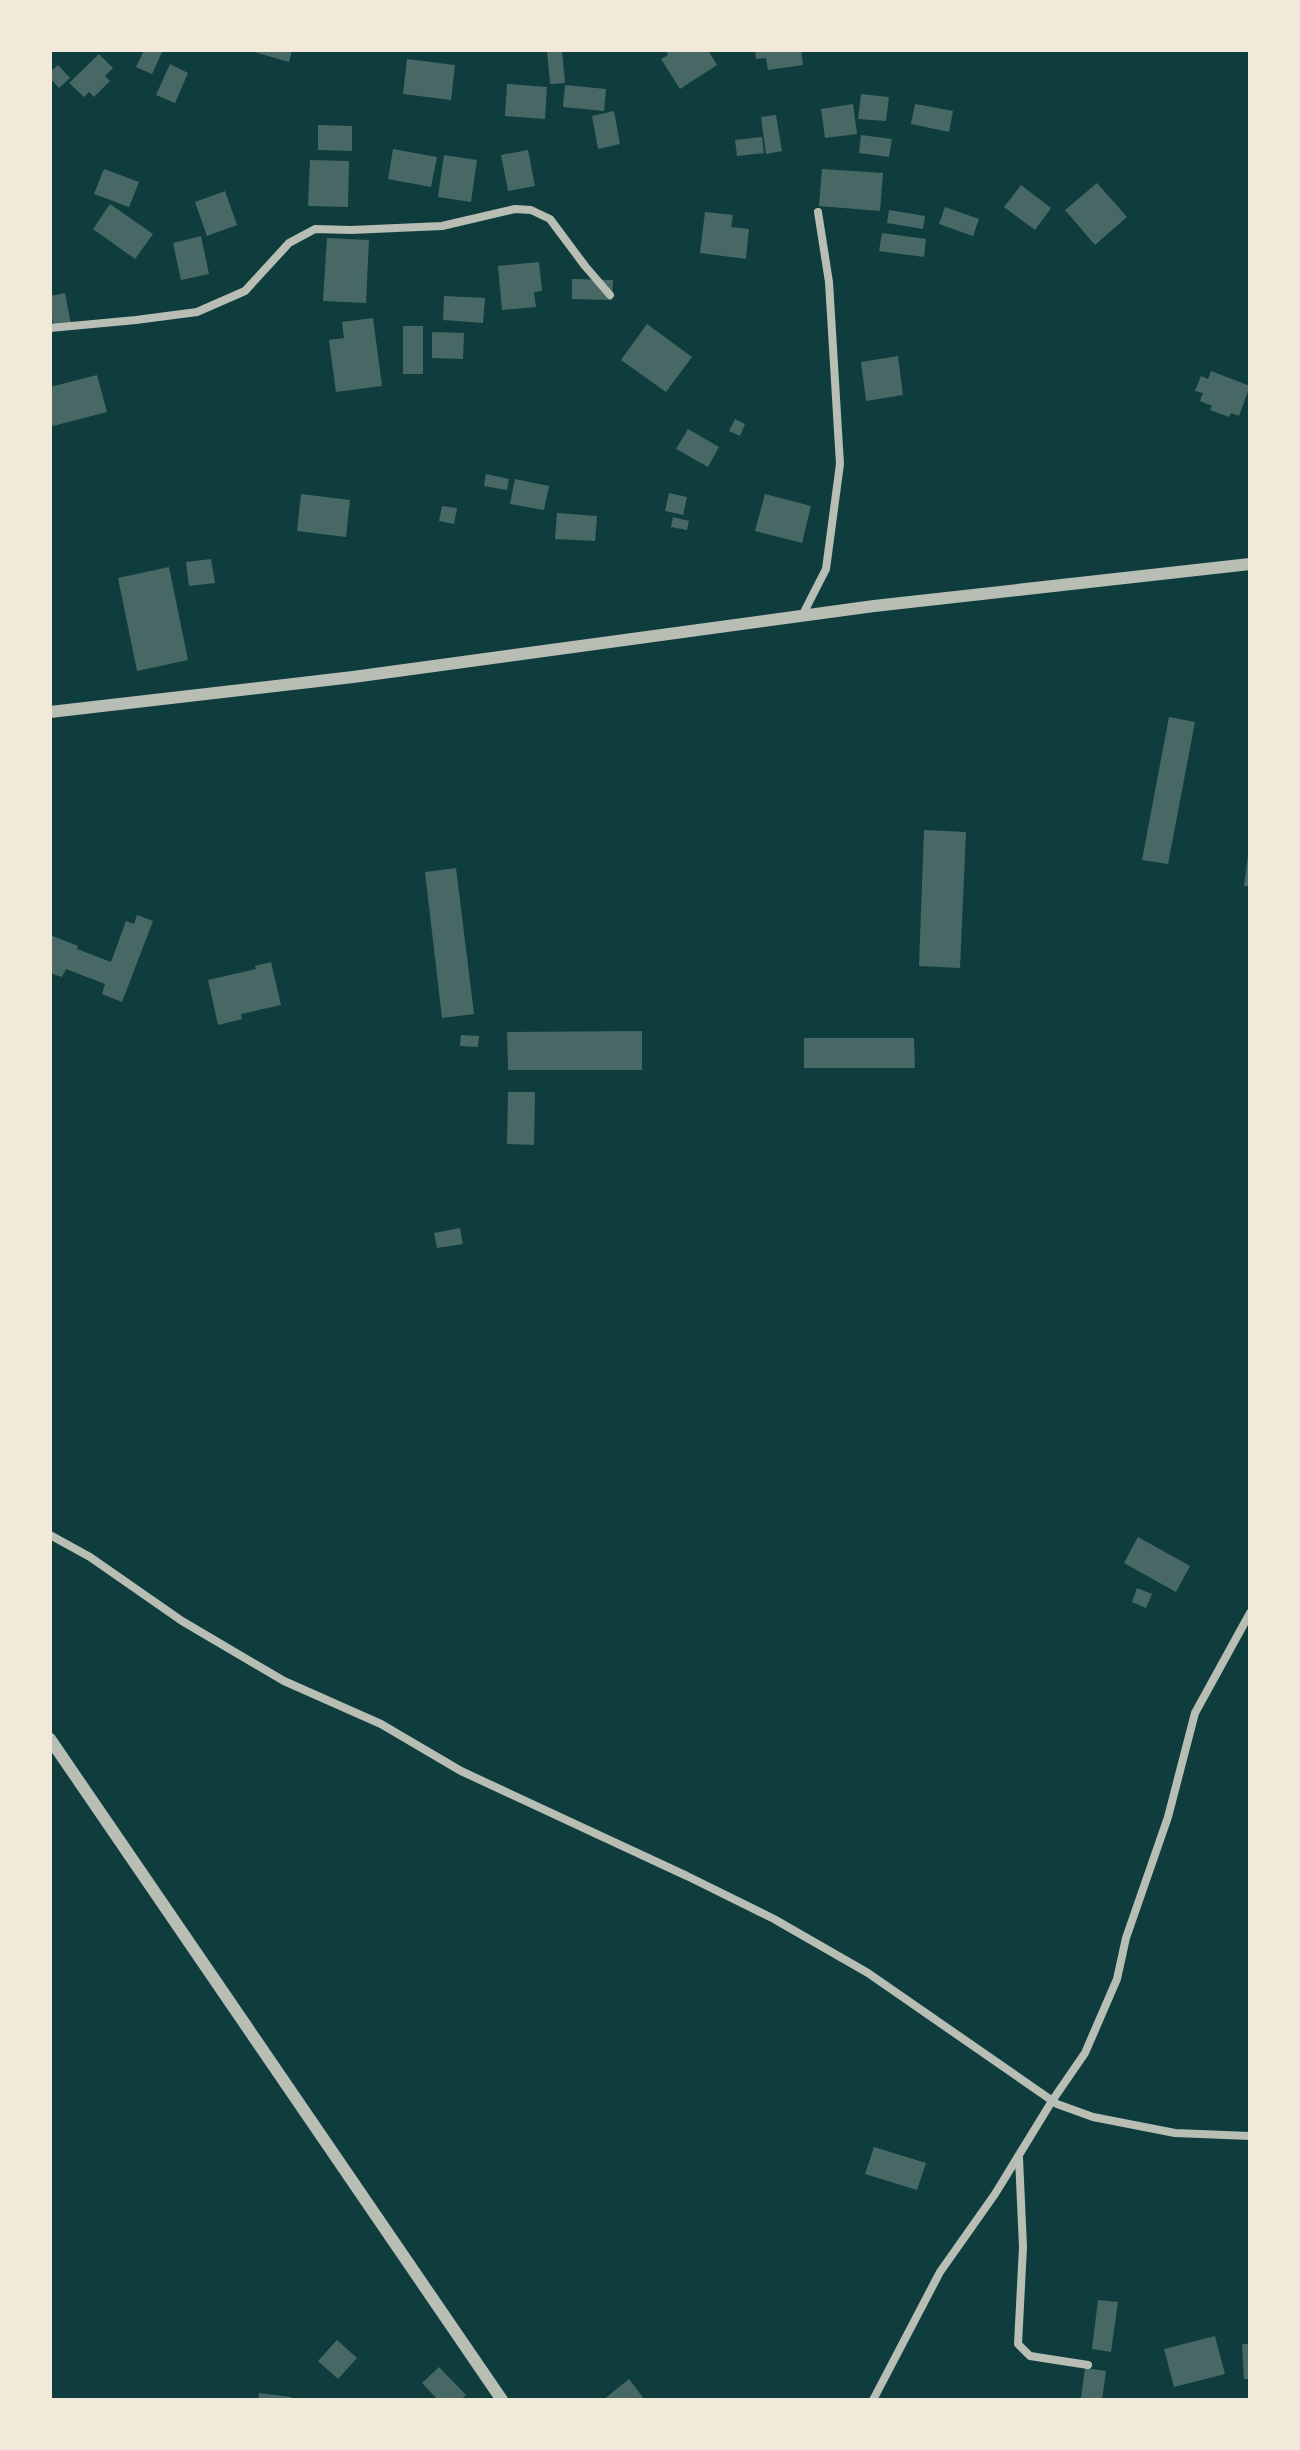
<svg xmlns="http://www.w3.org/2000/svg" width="1300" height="2450" font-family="Poppins,sans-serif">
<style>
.building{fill:#486865}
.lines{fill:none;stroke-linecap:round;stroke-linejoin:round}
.minor{stroke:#b8beb3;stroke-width:8}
.tertiary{stroke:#b8beb3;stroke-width:12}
</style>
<rect width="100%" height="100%" fill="#0f3d3e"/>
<path class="building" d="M 144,50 L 162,52 L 152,74 L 136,67 Z
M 247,50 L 292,50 L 289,62 Z
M 547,50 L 562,50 L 565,83 L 550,84 Z
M 665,50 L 708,50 L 717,65 L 680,89 L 661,59 L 668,55 Z
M 755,50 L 801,50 L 803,65 L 768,70 L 766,58 L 756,59 Z
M 99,54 L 113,68 L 105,76 L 110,81 L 94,97 L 89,92 L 84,97 L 69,83 Z
M 407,59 L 455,65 L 451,100 L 403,94 Z
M 170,64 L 188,73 L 175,103 L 156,95 Z
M 58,65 L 70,78 L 59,88 L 50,78 L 50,72 Z
M 507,84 L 547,87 L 545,119 L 505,116 Z
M 565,85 L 606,89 L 604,111 L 563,107 Z
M 861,94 L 889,97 L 886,121 L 858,119 Z
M 853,104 L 857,134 L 825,138 L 821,109 Z
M 915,104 L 953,111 L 949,132 L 911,124 Z
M 614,111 L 620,144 L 598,149 L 592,116 Z
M 776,115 L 782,151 L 766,154 L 761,117 Z
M 318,125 L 352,126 L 352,151 L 318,150 Z
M 861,135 L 892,139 L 889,157 L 859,153 Z
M 762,137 L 764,153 L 737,156 L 735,140 Z
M 393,149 L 437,157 L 431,187 L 388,179 Z
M 528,150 L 535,186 L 508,191 L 501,155 Z
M 444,155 L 477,160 L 471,202 L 438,197 Z
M 310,160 L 349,161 L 348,207 L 308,206 Z
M 104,169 L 139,182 L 129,207 L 94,194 Z
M 822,169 L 883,173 L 880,211 L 819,206 Z
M 1097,183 L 1127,217 L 1095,245 L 1065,210 Z
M 1021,185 L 1051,208 L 1035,230 L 1004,207 Z
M 225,191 L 237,225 L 207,236 L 195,202 Z
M 110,204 L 153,234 L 135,259 L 93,229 Z
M 945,207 L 979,219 L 973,236 L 939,224 Z
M 889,210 L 925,216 L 923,229 L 887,223 Z
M 705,212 L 733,215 L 731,227 L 749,229 L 746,259 L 700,253 Z
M 882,233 L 926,239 L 924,257 L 879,251 Z
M 201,236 L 209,274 L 181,280 L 173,243 Z
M 327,238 L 369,240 L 366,303 L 323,301 Z
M 539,262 L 542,291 L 534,292 L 536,307 L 502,310 L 498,266 Z
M 572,279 L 613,280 L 612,300 L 572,299 Z
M 65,293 L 71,324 L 53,327 L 50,296 Z
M 444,296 L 485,298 L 483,323 L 443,320 Z
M 373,318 L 382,386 L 336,392 L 329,340 L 344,338 L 342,322 Z
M 647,324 L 692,357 L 666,392 L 621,360 Z
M 403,326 L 423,326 L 423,374 L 403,374 Z
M 432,332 L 464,333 L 463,359 L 432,358 Z
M 898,356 L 903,395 L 866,401 L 861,362 Z
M 1211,371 L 1250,386 L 1239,416 L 1231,413 L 1229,417 L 1210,410 L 1212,406 L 1200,401 L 1203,393 L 1195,391 L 1201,376 L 1208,379 Z
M 97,375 L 107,412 L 53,426 L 50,419 L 50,387 Z
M 735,419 L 745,424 L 740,436 L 729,431 Z
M 688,429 L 719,447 L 708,467 L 676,449 Z
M 486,474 L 509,479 L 507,490 L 484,486 Z
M 515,479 L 549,486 L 544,510 L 510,504 Z
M 669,493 L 687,497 L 683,515 L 665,511 Z
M 301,494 L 350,500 L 346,537 L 297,531 Z
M 765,494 L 811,506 L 802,543 L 755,531 Z
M 442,506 L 457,508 L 454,524 L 439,521 Z
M 557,513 L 597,516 L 595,541 L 555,539 Z
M 673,517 L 689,521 L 687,530 L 671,527 Z
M 211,559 L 215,583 L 189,586 L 186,562 Z
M 169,567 L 188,660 L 137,671 L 118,578 Z
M 1169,717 L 1195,722 L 1168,864 L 1142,860 Z
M 924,830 L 966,832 L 960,968 L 919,966 Z
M 1248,856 L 1250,857 L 1250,886 L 1244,886 Z
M 456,868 L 474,1014 L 442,1018 L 425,872 Z
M 137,915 L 153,921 L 122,1002 L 102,994 L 105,984 L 66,969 L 62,977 L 50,973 L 50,935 L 78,946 L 77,949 L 111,962 L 126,921 L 134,924 Z
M 271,962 L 281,1005 L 241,1014 L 242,1019 L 218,1025 L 208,980 L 256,969 L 255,966 Z
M 642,1031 L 642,1070 L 508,1070 L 507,1032 Z
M 461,1035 L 479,1036 L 478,1047 L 460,1046 Z
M 804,1038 L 914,1038 L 915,1068 L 804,1068 Z
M 508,1092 L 535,1092 L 534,1145 L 507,1144 Z
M 460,1228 L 463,1244 L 437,1248 L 434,1233 Z
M 1138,1537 L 1190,1566 L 1176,1592 L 1124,1563 Z
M 1137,1588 L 1152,1594 L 1146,1608 L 1132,1602 Z
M 874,2147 L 926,2163 L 917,2190 L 865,2174 Z
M 1098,2300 L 1118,2302 L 1111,2352 L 1092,2349 Z
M 1215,2336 L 1225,2374 L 1174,2387 L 1164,2349 Z
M 337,2340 L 357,2358 L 338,2379 L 318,2361 Z
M 1242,2344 L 1250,2344 L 1250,2379 L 1244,2379 Z
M 439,2367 L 466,2395 L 461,2400 L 438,2400 L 422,2383 Z
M 1085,2368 L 1106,2371 L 1102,2400 L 1081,2398 Z
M 629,2379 L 645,2400 L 603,2400 Z
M 259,2393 L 291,2397 L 291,2400 L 258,2400 Z"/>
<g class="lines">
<path class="minor" d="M 50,328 L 136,320 L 197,312 L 245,291 L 289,243 L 315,229 L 351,230 L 442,226 L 515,209 L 531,210 L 550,219 L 585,266 L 610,295
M 802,616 L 826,569 L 840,464 L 829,282 L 818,212
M 50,1535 L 90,1557 L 182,1621 L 284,1681 L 381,1724 L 461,1771 L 687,1876 L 774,1919 L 868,1973 L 1057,2104 L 1093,2117 L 1175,2133 L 1250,2136
M 1019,2158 L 1023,2247 L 1018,2344 L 1030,2356 L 1088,2365
M 873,2400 L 940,2272 L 995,2194 L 1052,2101 L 1085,2053 L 1117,1979 L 1126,1938 L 1168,1817 L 1195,1713 L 1250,1613"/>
<path class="tertiary" d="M 50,712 L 353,677 L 874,606 L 1250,564
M 50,1739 L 502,2400"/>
</g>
<rect width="1300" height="2450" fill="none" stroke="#f1e9da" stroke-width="104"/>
</svg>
